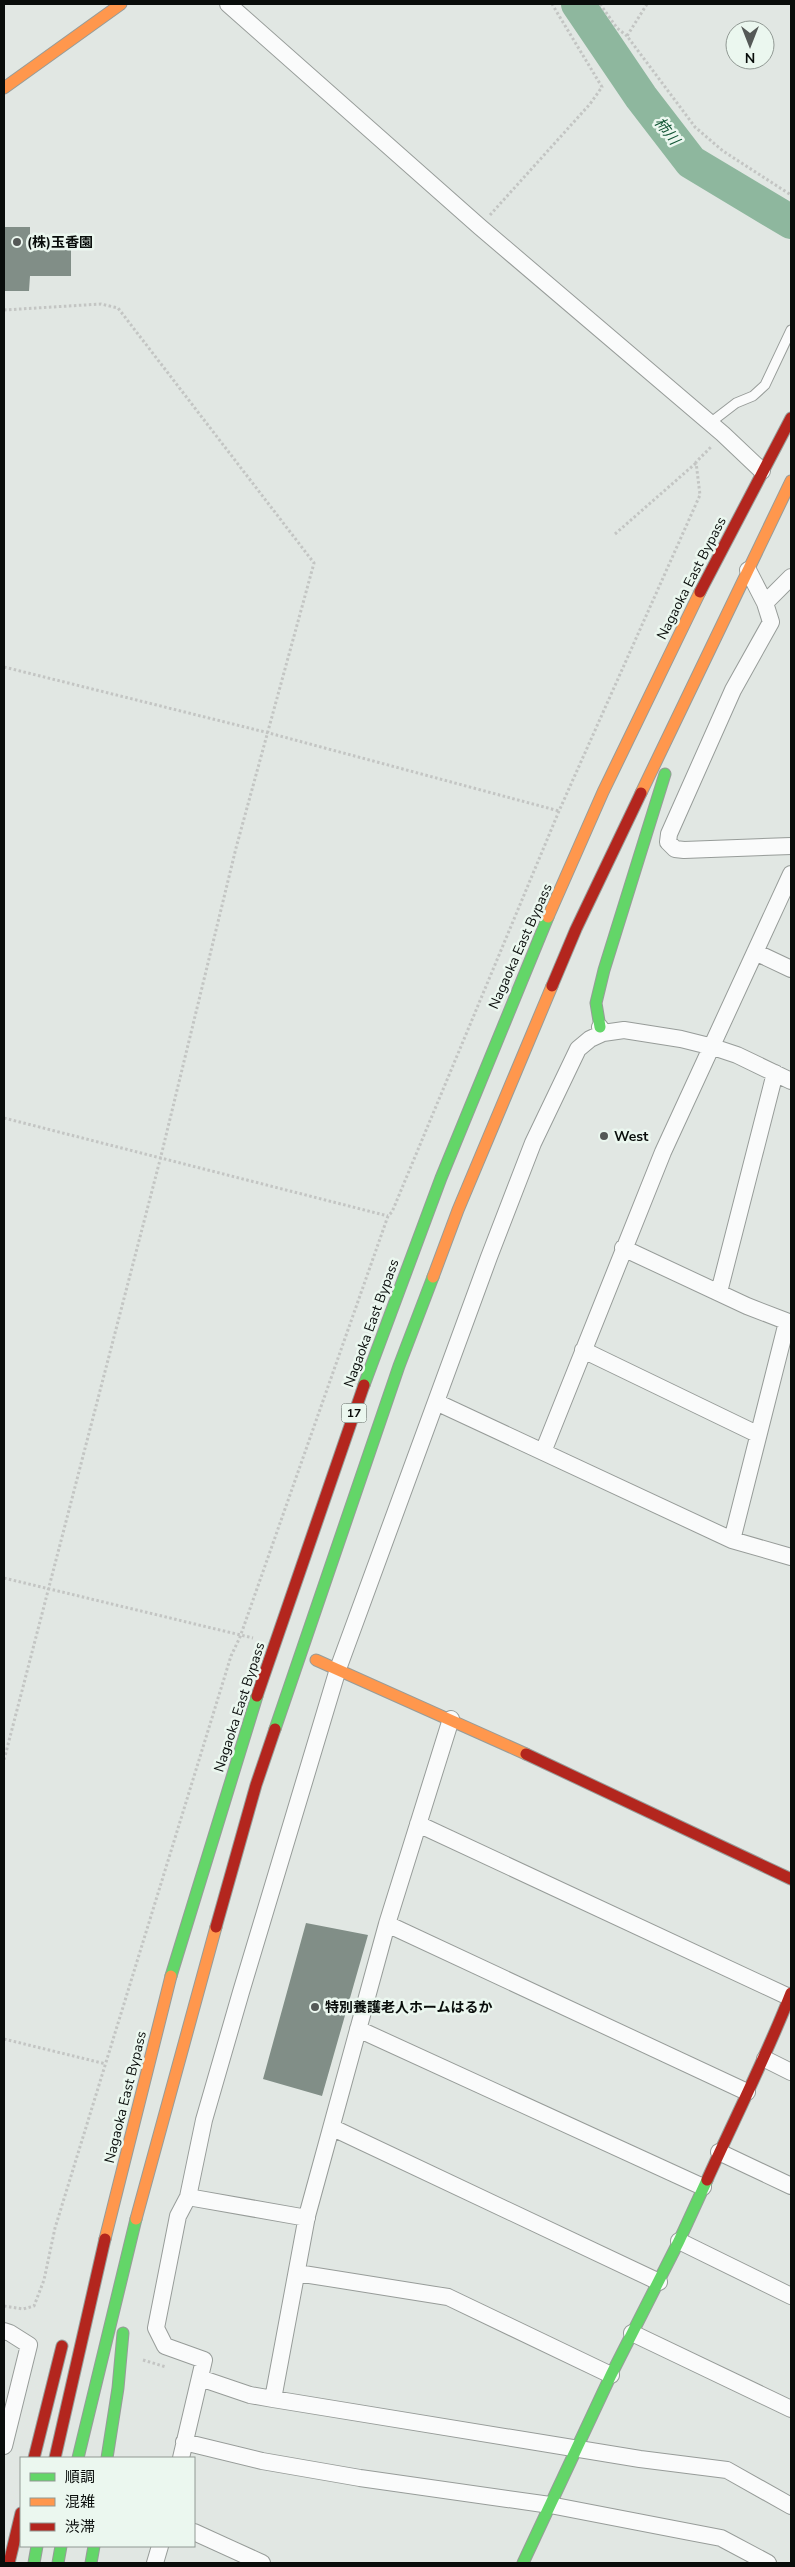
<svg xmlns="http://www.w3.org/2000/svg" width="795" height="2567" font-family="'Nunito Sans','Noto Sans JP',sans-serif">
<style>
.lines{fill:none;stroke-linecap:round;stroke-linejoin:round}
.river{stroke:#8eb79e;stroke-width:34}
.building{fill:#818e87}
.lane-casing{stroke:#979c99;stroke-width:11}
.street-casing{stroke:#979c99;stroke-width:18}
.fast-casing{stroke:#979c99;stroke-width:13}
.slow-casing{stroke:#979c99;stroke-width:13}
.jam-casing{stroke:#979c99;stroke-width:13}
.path{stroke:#c3c5c3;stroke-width:3;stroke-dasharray:2.5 2.5;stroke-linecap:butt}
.lane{stroke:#fafbfb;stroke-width:9}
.street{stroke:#fafbfb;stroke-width:16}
.fast{stroke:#63d668;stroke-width:11}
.slow{stroke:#ff974d;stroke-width:11}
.jam{stroke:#b3261e;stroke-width:11}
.poi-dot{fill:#555957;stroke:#ebf7ef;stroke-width:2}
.labels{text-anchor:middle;stroke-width:5;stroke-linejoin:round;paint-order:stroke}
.shield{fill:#ebf7ef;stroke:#4d534f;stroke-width:1}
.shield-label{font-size:12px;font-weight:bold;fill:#090d0b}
.poi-label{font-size:14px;font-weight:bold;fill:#090d0b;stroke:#ebf7ef;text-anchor:start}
.street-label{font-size:14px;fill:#090d0b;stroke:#ebf7ef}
.water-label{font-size:15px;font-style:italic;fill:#125635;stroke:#ebf7ef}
</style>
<rect width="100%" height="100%" fill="#e1e7e3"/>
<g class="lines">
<path class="river" d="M 578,4 L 641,97 L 691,162 L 791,222"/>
</g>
<path class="building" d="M 4,227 L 30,227 L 30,250 L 71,249 L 71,276 L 30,276 L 29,291 L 4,291 Z
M 306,1923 L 368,1935 L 322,2096 L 263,2079 Z"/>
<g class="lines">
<g class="lane-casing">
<path id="lane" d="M 710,423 L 736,403 L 753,396 L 765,385 L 791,330"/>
</g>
<g class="street-casing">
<path id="street" d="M 228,4 L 480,227 L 723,434 L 762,471
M 748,570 L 765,603
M 791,577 L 765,603 L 771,622 L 733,690 L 669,834 L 668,842 L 675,849 L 684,850 L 791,846
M 755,952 L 791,969
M 603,1033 L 624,1030 L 681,1039 L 713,1047 L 737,1055 L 791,1081
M 623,1248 L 747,1306 L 791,1323
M 719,1292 L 775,1073
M 583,1350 L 757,1434
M 436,1402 L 732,1540 L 791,1557
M 543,1452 L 663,1152 L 791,874
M 732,1540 L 787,1322
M 418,1824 L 789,1997
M 387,1924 L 747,2092
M 358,2029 L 703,2187
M 765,2059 L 791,2072
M 333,2128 L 659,2282
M 719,2152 L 791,2186
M 188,2197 L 307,2218
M 679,2241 L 791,2296
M 297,2273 L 448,2297 L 611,2375
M 4,2331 L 10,2333 L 29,2345 L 4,2446
M 632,2333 L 791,2409
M 200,2378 L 250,2395 L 273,2399 L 640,2459 L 727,2470 L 791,2506
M 273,2399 L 307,2216 L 387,1924 L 451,1719
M 184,2442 L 262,2461 L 360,2478 L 550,2505 L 721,2538 L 768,2563
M 181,2458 L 204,2360 L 165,2346 L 156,2328 L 178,2216 L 188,2197 L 204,2120 L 241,1992 L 338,1669 L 489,1257 L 533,1143 L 578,1049 L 590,1039 L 603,1033 L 600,1027
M 194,2532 L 262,2563
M 155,2563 L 160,2546"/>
</g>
<g class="fast-casing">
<path id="fast" d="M 600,1027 L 596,1003 L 604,970 L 665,774
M 364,1385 L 441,1178 L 548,917
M 275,1729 L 399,1366 L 433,1277
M 171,1976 L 257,1696
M 78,2458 L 136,2219
M 107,2458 L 118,2388 L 123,2333
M 34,2563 L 37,2546
M 58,2563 L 61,2546
M 91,2563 L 94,2546
M 523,2563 L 611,2375 L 679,2241 L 707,2180"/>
</g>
<g class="slow-casing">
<path id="slow" d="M 4,88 L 121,4
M 641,793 L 791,481
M 548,917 L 603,792 L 700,592
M 433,1277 L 458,1210 L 552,986
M 316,1660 L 526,1754
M 136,2219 L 216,1927
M 105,2239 L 171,1976"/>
</g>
<g class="jam-casing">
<path id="jam" d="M 700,592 L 791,418
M 552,986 L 576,929 L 641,793
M 257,1696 L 364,1385
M 526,1754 L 791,1879
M 216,1927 L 256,1785 L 275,1729
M 707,2180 C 735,2118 766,2057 791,1993
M 34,2458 L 62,2346
M 55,2458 L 105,2239
M 9,2563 L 21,2513"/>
</g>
<path class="path" d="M 600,4 L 617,28 L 627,36
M 647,4 L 627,36 L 695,127 L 723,151 L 791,195
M 490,215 L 590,104 L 602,87 L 552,4
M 4,310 L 101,304 L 118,308 L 314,563 L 236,848 L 160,1160 L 4,1760
M 615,534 L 696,463
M 4,667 L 269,733 L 559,811
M 4,1118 L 388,1216
M 4,1578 L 253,1638
M 4,2039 L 106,2064
M 4,2306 L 23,2309 L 34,2306 L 44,2280 L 55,2228 L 231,1656 L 240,1637 L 388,1216 L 392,1212 L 559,811 L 700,495 L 696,462 L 712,446
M 143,2360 L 166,2367"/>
<use href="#lane" class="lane"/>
<use href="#street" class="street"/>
<use href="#fast" class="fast"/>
<use href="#slow" class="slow"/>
<use href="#jam" class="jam"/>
</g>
<g class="poi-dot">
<circle cx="17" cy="242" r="5"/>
<circle cx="604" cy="1136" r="5"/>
<circle cx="315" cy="2007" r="5"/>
</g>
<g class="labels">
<rect class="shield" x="341.5" y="1403.5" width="25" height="19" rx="4"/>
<g class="shield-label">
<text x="354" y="1417">17</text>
</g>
<g class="poi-label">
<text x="27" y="247">(株)玉香園</text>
<text x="614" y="1141">West</text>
<text x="325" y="2012">特別養護老人ホームはるか</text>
</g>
<g class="street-label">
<text transform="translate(691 578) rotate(-63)" y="5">Nagaoka East Bypass</text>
<text transform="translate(520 946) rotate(-66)" y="5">Nagaoka East Bypass</text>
<text transform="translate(371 1323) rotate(-70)" y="5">Nagaoka East Bypass</text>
<text transform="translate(239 1707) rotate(-72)" y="5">Nagaoka East Bypass</text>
<text transform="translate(125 2097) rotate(-76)" y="5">Nagaoka East Bypass</text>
</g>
<g class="water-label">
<text transform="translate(667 131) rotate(52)" y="5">柿川</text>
</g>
</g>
<rect width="795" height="2567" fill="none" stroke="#090d0b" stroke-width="10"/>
<rect x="20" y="2457" width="175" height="90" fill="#ebf7ef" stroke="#919994"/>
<rect x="30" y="2473" width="25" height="8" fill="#63d668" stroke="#919994"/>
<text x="65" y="2482" font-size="15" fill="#090d0b">順調</text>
<rect x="30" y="2498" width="25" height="8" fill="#ff974d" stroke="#919994"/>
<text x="65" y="2507" font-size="15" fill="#090d0b">混雑</text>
<rect x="30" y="2523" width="25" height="8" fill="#b3261e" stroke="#919994"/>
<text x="65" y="2532" font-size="15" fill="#090d0b">渋滞</text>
<g transform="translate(750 45) rotate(180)"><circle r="24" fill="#ebf7ef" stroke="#919994"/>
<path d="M0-4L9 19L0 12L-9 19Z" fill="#555957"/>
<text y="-8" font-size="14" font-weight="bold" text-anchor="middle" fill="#090d0b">N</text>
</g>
</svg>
